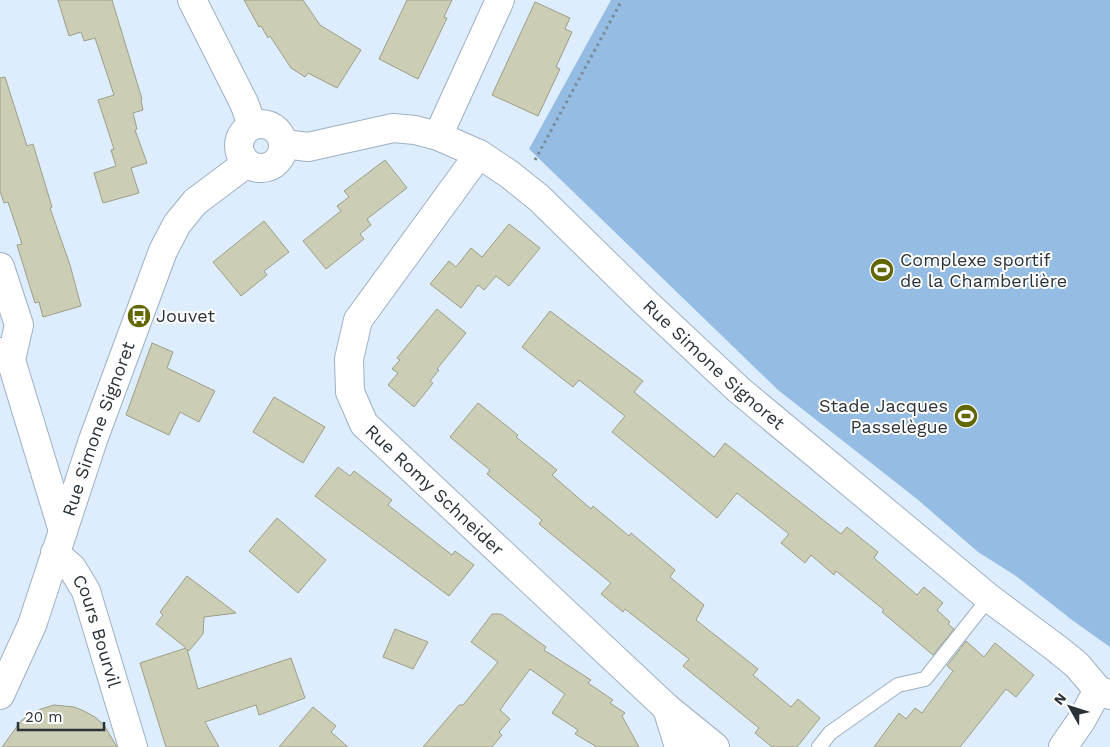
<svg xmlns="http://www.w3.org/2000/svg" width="1110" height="747" font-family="'Work Sans',sans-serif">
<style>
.green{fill:#95bde3}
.building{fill:#cbceb5;stroke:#9c9e86}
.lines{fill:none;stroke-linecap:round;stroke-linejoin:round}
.lane-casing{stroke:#9db0c3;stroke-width:16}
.street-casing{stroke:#9db0c3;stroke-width:30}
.path{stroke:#7b8792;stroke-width:3;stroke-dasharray:2.5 4;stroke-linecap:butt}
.lane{stroke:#fff;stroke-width:14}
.street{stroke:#fff;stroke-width:28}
.labels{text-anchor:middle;stroke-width:4;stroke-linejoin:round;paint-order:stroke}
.poi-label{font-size:18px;fill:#2b333a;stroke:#fff;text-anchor:start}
.street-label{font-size:18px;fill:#2b333a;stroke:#fff}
</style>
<rect width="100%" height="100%" fill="#ddedfd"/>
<path class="green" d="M 611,0 L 1110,0 L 1110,647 L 1072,620 L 1016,576 L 978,552 L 917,499 L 778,390 L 529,149 Z"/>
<path class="building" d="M 58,0 L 112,0 L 142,99 L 141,100 L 143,110 L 133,113 L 137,129 L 135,130 L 147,163 L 131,168 L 139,193 L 103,203 L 94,173 L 116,166 L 111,150 L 114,149 L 98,100 L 114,95 L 95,38 L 84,41 L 81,32 L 69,36 Z
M 244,0 L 303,0 L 320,25 L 361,50 L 337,88 L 308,73 L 305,77 L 291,68 L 270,36 L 268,38 L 261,26 L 259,27 Z
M 407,0 L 452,0 L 444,17 L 447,18 L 418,79 L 379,59 Z
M 535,2 L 570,18 L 565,29 L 572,32 L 556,67 L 560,69 L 538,116 L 492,95 Z
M 5,77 L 27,146 L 33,144 L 52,207 L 50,208 L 70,265 L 81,306 L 43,317 L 39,302 L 35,303 L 17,245 L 22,244 L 8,202 L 4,203 L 0,191 L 0,78 Z
M 385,160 L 407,188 L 367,219 L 371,225 L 360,234 L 364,239 L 326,269 L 303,241 L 341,211 L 337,206 L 349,197 L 344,191 Z
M 264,221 L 289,252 L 264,271 L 267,275 L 241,296 L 213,262 Z
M 509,224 L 540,248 L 509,286 L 496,276 L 484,290 L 478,285 L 461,308 L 430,284 L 449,261 L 456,267 L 471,248 L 482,257 Z
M 437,309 L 466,333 L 437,369 L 439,370 L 430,381 L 433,383 L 414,407 L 388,385 L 398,373 L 392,369 L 400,360 L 397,358 Z
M 550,311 L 643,381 L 634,392 L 714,457 L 725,443 L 841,534 L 847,527 L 878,552 L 874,558 L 917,595 L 924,587 L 943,603 L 937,610 L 950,622 L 948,624 L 954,629 L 933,655 L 882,612 L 884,610 L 836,571 L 834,575 L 811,555 L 805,563 L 781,543 L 789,534 L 737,493 L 717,518 L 612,432 L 625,416 L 579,380 L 573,387 L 522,347 Z
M 152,343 L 173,352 L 167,368 L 215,391 L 199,422 L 180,412 L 169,435 L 126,415 Z
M 274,397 L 325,427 L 303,463 L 253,432 Z
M 478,403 L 518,435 L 516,437 L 557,470 L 552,475 L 591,509 L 593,506 L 629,536 L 631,533 L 675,570 L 670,577 L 704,605 L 696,620 L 758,669 L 753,675 L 791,707 L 798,699 L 820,718 L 797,747 L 772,747 L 755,733 L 759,728 L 683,666 L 689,659 L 625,609 L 623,612 L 601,594 L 611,583 L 539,524 L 542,520 L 487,474 L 490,470 L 450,437 Z
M 338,467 L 350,476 L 354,471 L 392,500 L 388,505 L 452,555 L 455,551 L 474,565 L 449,596 L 315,496 Z
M 277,518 L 326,560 L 298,593 L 249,551 Z
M 187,576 L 236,613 L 204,617 L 203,634 L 189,651 L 187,649 L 198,689 L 291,658 L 305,698 L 259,715 L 256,705 L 205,722 L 219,747 L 166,747 L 140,663 L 186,648 L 156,624 L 163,615 L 160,612 Z
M 492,614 L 501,614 L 546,647 L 544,650 L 591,680 L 588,683 L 613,700 L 610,703 L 625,713 L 622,716 L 639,747 L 597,747 L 575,734 L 578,730 L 552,713 L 565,694 L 530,669 L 500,710 L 510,719 L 499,732 L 502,735 L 492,747 L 423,747 L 459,705 L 463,705 L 498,662 L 471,642 Z
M 395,629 L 428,642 L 413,669 L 383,657 Z
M 966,641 L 984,657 L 995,643 L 1034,675 L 1016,697 L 1006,689 L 960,747 L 874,747 L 899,713 L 906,719 L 915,708 L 922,713 L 953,671 L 947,666 Z
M 54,705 L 74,707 L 84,711 L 95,717 L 104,725 L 117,747 L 2,747 L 21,721 L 27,716 L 41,709 Z
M 313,707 L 336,726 L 331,732 L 348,747 L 279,747 Z"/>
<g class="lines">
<g class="lane-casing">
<path id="lane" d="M 819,747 L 830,733 L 898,685 L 925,679 L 989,598"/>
</g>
<g class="street-casing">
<g id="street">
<path d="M 192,0 L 244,103 L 252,125"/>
<circle cx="261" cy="146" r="22"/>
<path d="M 438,136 L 500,0"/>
<path id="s1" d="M 284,144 L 308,147 L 393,128 L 415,130 L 438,136 L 479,154 L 509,174 L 539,198 L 645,302 L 739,390 L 989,598 L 1056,648 L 1077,665 L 1098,690 L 1110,695"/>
<path id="s2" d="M 479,154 L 358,320 L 349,359 L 350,392 L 364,424 L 667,708 L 715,747"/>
<path d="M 0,267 L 19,325 L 11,360 L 0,352"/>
<path d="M 11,360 L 63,531"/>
<path id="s3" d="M 55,553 L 72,568 L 86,591 L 133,747"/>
<path id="s4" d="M 0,695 L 32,625 L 93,440 L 163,251 L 177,224 L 195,202 L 247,163"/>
<path d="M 667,708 L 679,747"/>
<path d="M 1063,747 L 1081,721 L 1098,690"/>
</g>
</g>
<path class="path" d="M 535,160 L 622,0"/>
<use href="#lane" class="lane"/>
<use href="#street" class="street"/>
</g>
<defs>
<g id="stadium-disc" transform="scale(1.25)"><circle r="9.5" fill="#636703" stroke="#fff"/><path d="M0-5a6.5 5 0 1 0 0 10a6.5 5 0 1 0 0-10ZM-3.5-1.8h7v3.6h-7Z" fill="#fff"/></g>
<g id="bus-disc" transform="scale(1.25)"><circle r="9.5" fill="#636703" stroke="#fff"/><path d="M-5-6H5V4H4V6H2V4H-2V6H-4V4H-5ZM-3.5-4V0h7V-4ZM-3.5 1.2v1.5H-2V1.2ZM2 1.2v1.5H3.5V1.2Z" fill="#fff"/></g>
</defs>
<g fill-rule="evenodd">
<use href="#stadium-disc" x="882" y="270"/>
<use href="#bus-disc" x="139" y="316"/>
<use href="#stadium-disc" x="966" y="416"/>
</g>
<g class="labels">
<g class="poi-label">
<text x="900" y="266">Complexe sportif<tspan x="900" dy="21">de la Chamberlière</tspan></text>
<text x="156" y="322">Jouvet</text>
<text x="948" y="412" text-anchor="end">Stade Jacques<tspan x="948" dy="21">Passelègue</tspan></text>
</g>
<g class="street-label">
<text dy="6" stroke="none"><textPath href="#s1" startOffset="518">Rue Simone Signoret</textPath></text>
<text dy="6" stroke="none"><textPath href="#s4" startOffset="284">Rue Simone Signoret</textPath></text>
<text dy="6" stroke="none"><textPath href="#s2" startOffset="410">Rue Romy Schneider</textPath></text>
<text dy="6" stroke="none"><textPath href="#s3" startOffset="91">Cours Bourvil</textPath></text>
</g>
</g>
<g transform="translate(1070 707) rotate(309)" stroke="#ffffff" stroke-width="4" paint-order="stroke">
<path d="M0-4L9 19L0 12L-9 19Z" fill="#2b333a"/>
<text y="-8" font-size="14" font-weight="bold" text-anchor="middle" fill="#2b333a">N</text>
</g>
<path d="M18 722v8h86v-8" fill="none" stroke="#2b333a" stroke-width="2.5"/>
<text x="25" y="722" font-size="15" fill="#2b333a" stroke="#ffffff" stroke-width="4" paint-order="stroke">20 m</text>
</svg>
